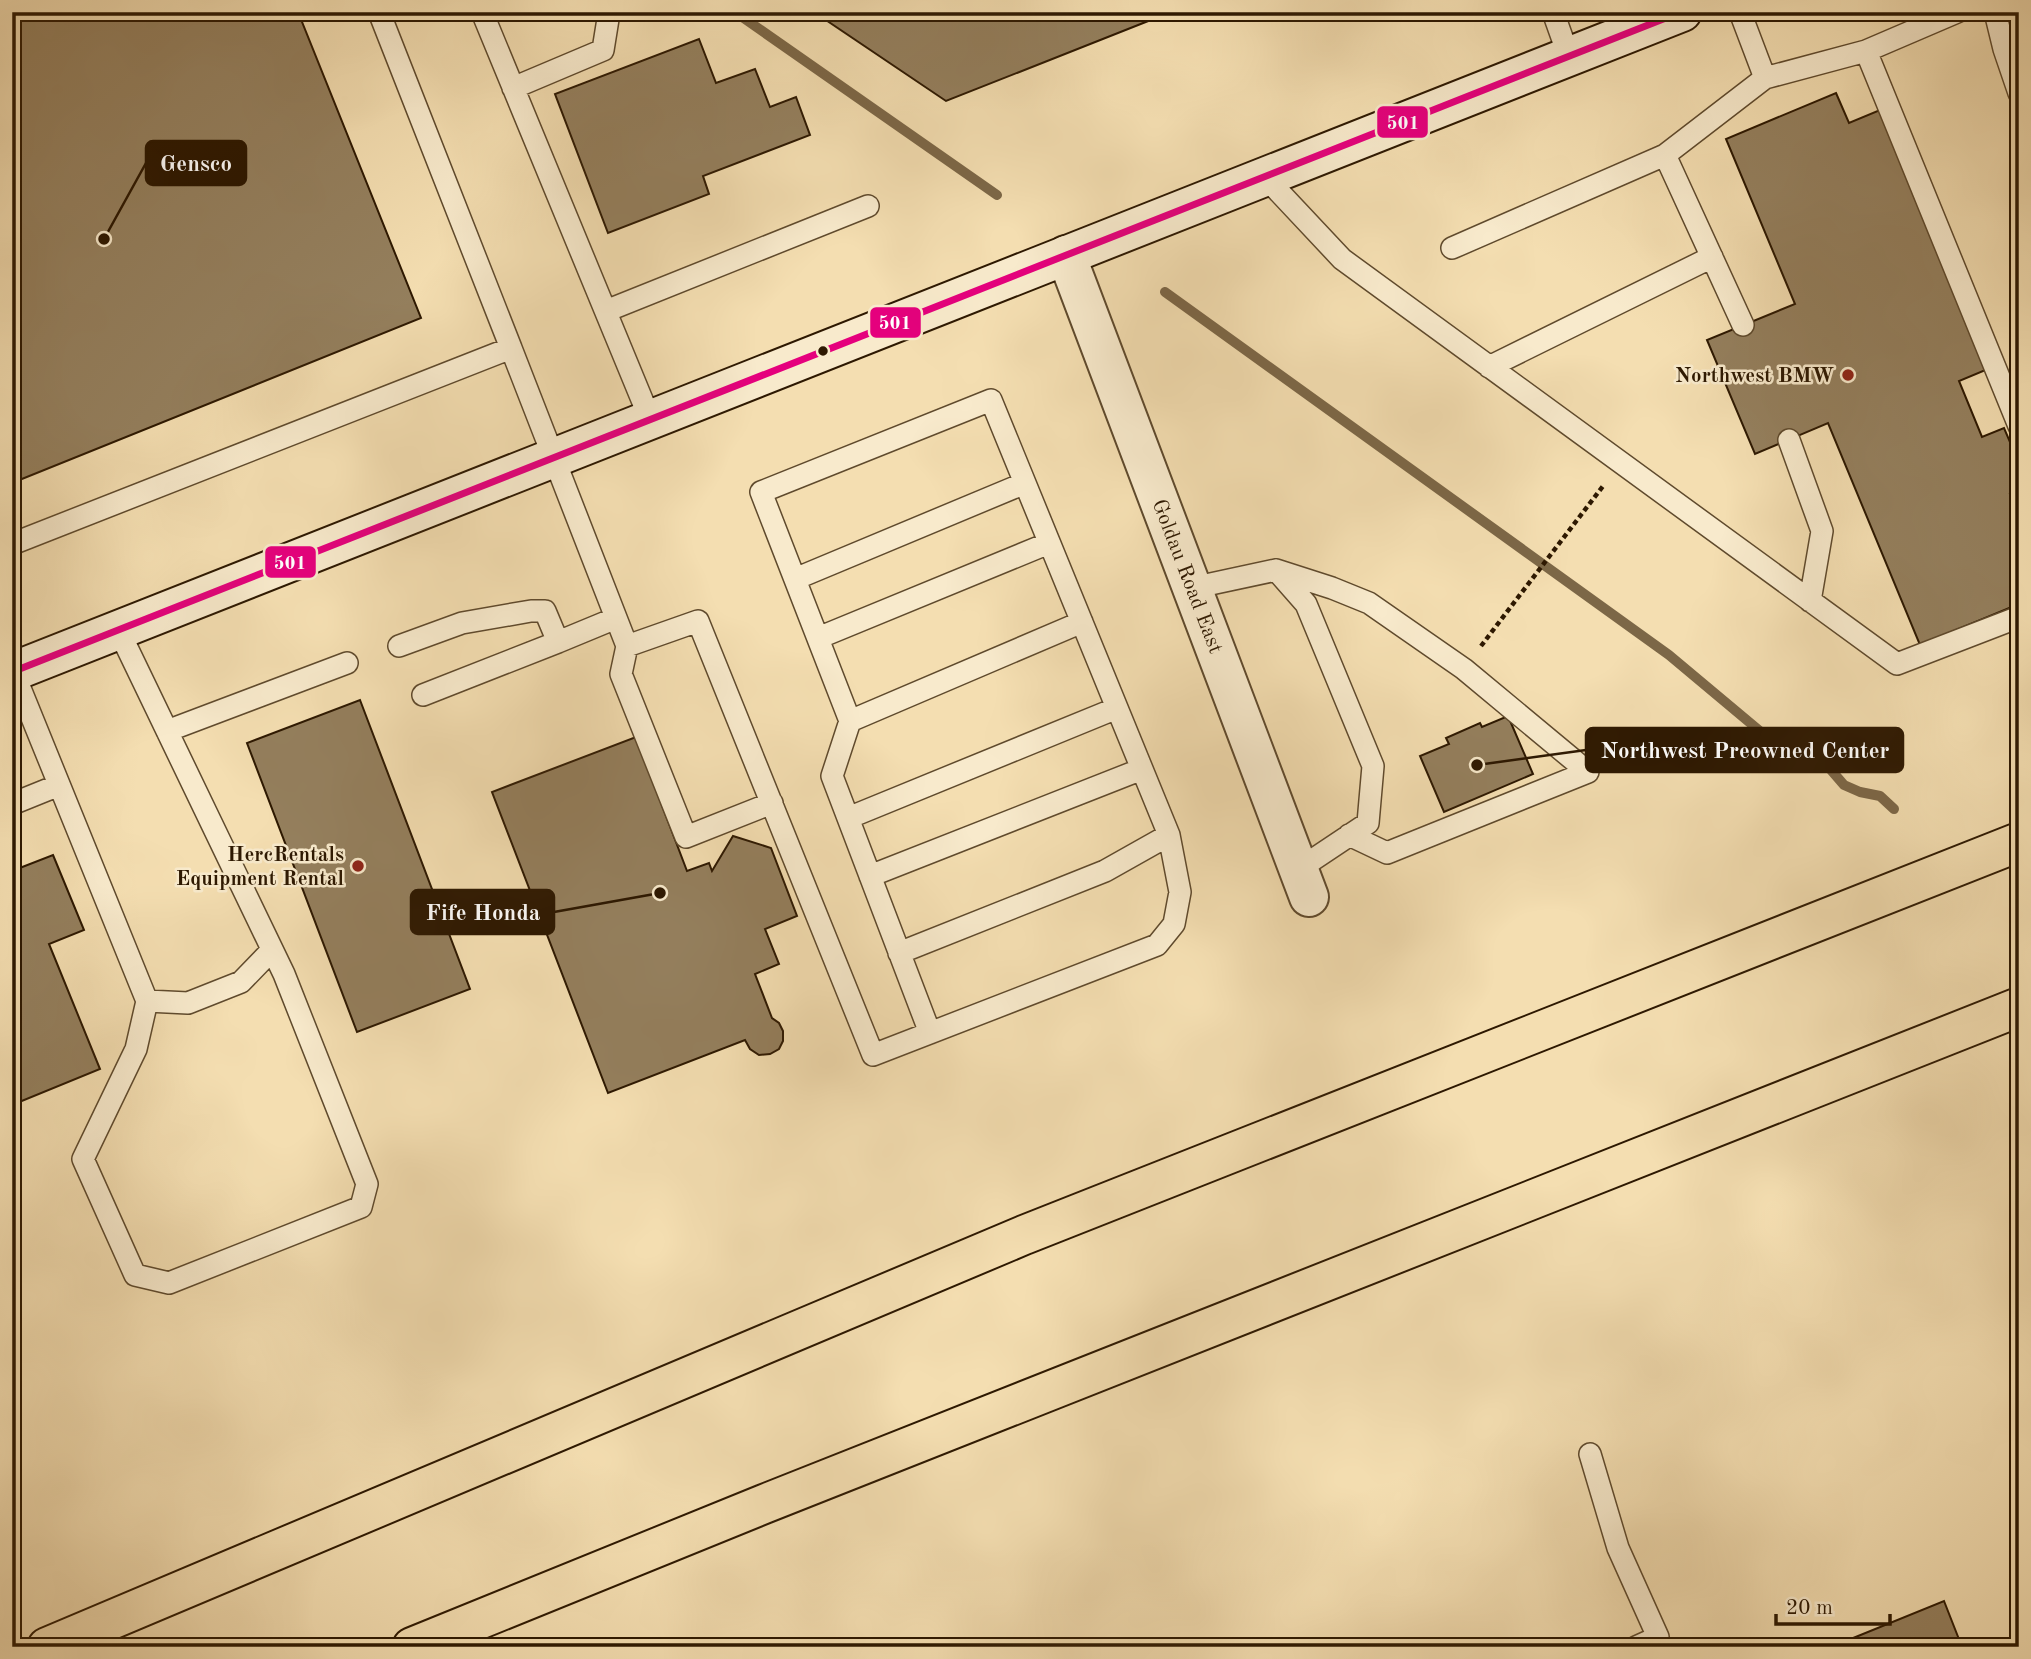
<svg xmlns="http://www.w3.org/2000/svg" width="2031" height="1659" font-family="'Old Standard TT',serif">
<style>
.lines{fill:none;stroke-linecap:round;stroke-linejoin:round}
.stream{stroke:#7c6747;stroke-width:10}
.building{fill:#947f5d;stroke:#2d1801;stroke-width:2}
.service-casing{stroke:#5f4a2d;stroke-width:24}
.minor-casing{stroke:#5f4a2d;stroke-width:42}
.secondary-casing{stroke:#2d1801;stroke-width:42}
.motorway-casing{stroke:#2d1801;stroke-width:42}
.path{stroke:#2d1801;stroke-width:4.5;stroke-dasharray:5 3.5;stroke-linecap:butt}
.service{stroke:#f8eacc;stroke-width:21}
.minor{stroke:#f8eacc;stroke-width:38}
.secondary{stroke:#f8eacc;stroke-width:38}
.motorway{stroke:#f4deb1;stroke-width:38}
.bus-1-casing{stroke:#f8eacc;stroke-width:12}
.bus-1{stroke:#e5007d;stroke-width:7}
.bus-dot{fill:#2d1801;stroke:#f8eacc;stroke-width:2.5}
.poi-dot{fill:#8f2418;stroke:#f8eacc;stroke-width:2.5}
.labels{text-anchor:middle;stroke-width:5;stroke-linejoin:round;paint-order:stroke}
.poi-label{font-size:21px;font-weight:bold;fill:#2d1801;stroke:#f8eacc;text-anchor:end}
.street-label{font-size:21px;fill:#2d1801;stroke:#f8eacc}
.leader{fill:none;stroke:#2d1801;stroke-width:2.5}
.callout-dot{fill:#2d1801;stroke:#f8eacc;stroke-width:2.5}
.callout{fill:#2d1801;stroke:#2d1801;stroke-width:2.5}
.callout-label{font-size:23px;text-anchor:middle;font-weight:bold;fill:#fff}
.line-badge{stroke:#f8eacc;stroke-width:2.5}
.badge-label{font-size:19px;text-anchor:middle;font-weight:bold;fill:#fff}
</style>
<rect width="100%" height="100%" fill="#f4deb1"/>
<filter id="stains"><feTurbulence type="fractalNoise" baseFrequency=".00286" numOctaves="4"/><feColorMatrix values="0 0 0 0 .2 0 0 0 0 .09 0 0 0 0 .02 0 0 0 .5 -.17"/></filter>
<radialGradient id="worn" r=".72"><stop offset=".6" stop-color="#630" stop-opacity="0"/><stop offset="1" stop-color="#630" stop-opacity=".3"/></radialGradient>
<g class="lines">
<path class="stream" d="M 735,12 L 997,195
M 1165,292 L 1669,655 L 1761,732 L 1806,741 L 1844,785 L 1860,792 L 1880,796 L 1894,809"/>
</g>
<path class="building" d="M 12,12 L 298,12 L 421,318 L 12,483 Z
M 814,12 L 1171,12 L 946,101 Z
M 699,39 L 716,83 L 755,69 L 770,107 L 796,97 L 810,135 L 703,176 L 709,194 L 608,233 L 555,94 Z
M 1836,93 L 1849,123 L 1880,110 L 1988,369 L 1959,381 L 1982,437 L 2004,428 L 2019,463 L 2019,491 L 2010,494 L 2019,515 L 2019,604 L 1920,645 L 1828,423 L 1755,454 L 1707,340 L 1795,304 L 1726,139 Z
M 360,700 L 470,989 L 357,1032 L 247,743 Z
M 1508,716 L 1533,774 L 1444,812 L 1420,756 L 1449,744 L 1446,738 L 1480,723 L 1482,727 Z
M 636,737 L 687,871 L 709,863 L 712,871 L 733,836 L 771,848 L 797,916 L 765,929 L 779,964 L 755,974 L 772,1018 L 779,1023 L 783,1031 L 783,1041 L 779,1049 L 770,1054 L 759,1055 L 750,1049 L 745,1040 L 608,1093 L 492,792 Z
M 53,855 L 84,930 L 49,944 L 100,1069 L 12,1105 L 12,871 Z
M 1944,1601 L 1962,1647 L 1831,1647 Z"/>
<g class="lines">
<g class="service-casing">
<path id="service" d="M 379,12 L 511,348
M 482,12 L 650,419
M 1553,12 L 1569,57
M 1740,12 L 1765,78
M 1995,12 L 2004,49 L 2019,93
M 1866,51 L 2019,426
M 513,88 L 603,50 L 608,19 L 604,12
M 1265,177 L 1342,259 L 1897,664 L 2019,617
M 1452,248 L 1665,155
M 606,311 L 868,206
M 1743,325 L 1665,155 L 1765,78 L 1866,51 L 1957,12
M 1489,367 L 1712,257
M 1789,440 L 1822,531 L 1810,601
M 12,544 L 511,348 L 627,646 L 621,674 L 686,837 L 772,803
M 1276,570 L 1332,588 L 1369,603 L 1464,669 L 1588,772 L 1387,853 L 1349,835
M 795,579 L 1025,483
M 1192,588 L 1276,570 L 1306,604 L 1373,766 L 1368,823 L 1299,869
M 818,638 L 1049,543
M 399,646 L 462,623 L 531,611 L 545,611 L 558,642 L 616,618
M 627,646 L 698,621 L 873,1055 L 1157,945 L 1174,924 L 1180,892 L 1169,835 L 991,400 L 761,492 L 850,721 L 832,776 L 930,1033
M 13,671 L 147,1001 L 136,1049 L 83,1159 L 135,1275 L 169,1283 L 361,1207 L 367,1184 L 284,974 L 118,629
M 423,695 L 558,642
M 850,721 L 1082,622
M 167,731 L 347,663
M 12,804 L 59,785
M 848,818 L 1117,708
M 870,876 L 1142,769
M 899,953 L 1105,871 L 1169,835
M 147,1001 L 188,1003 L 241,982 L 272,950
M 1590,1454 L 1618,1548 L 1658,1637 L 1636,1647"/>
</g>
<g class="minor-casing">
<path id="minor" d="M 1066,255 L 1309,897"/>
</g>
<g class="secondary-casing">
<path id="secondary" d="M 12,672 L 1682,12"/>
</g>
<g class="motorway-casing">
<path id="motorway" d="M 47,1647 L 1024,1235 L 2019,842
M 412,1647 L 764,1504 L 2019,1007"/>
</g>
<path class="path" d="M 1481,646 L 1603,486"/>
<use href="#service" class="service"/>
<use href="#minor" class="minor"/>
<use href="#secondary" class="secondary"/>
<use href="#motorway" class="motorway"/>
<g class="bus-1-casing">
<path id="bus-1" d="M 12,672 L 1681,12"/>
</g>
<use href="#bus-1" class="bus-1"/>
</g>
<circle class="bus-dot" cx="823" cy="351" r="6"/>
<g class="poi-dot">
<circle cx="1848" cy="375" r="7"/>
<circle cx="358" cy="866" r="7"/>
</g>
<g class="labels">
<g class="poi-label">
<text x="1834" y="382">Northwest BMW</text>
<text x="344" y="861">HercRentals<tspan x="344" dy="24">Equipment Rental</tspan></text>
</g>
<g class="street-label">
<text transform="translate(1188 576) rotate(69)" y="7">Goldau Road East</text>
</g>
</g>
<path class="leader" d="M104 239L146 163M1477 765L1586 750M660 893L554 912"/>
<g class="callout-dot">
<circle cx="104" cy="239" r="7"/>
<circle cx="1477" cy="765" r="7"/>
<circle cx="660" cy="893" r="7"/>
</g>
<g class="callout">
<rect x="146" y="141" width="100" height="44" rx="7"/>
<rect x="1586" y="728" width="317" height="44" rx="7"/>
<rect x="411" y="890" width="143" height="44" rx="7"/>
</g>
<g class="callout-label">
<text x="196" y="171">Gensco</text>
<text x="1745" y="758">Northwest Preowned Center</text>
<text x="483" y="920">Fife Honda</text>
</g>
<g class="line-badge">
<rect x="1376" y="105" width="53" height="34" rx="7" fill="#e5007d"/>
<rect x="869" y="306" width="53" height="33" rx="7" fill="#e5007d"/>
<rect x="264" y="545" width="53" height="34" rx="7" fill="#e5007d"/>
</g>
<g class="badge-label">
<text x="1403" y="129">501</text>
<text x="895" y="329">501</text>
<text x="290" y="569">501</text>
</g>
<rect width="2031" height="1659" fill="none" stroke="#f4deb1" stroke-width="42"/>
<rect x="14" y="14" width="2003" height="1631" fill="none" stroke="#2d1801" stroke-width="3.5"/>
<rect x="21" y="21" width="1989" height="1617" fill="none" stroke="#2d1801" stroke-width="2"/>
<path d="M1776 1614v10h114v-10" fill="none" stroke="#2d1801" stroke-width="3.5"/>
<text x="1786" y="1614" font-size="21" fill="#2d1801" stroke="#f8eacc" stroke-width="5" paint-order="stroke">20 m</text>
<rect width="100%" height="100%" filter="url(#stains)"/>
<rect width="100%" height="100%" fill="url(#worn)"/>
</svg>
